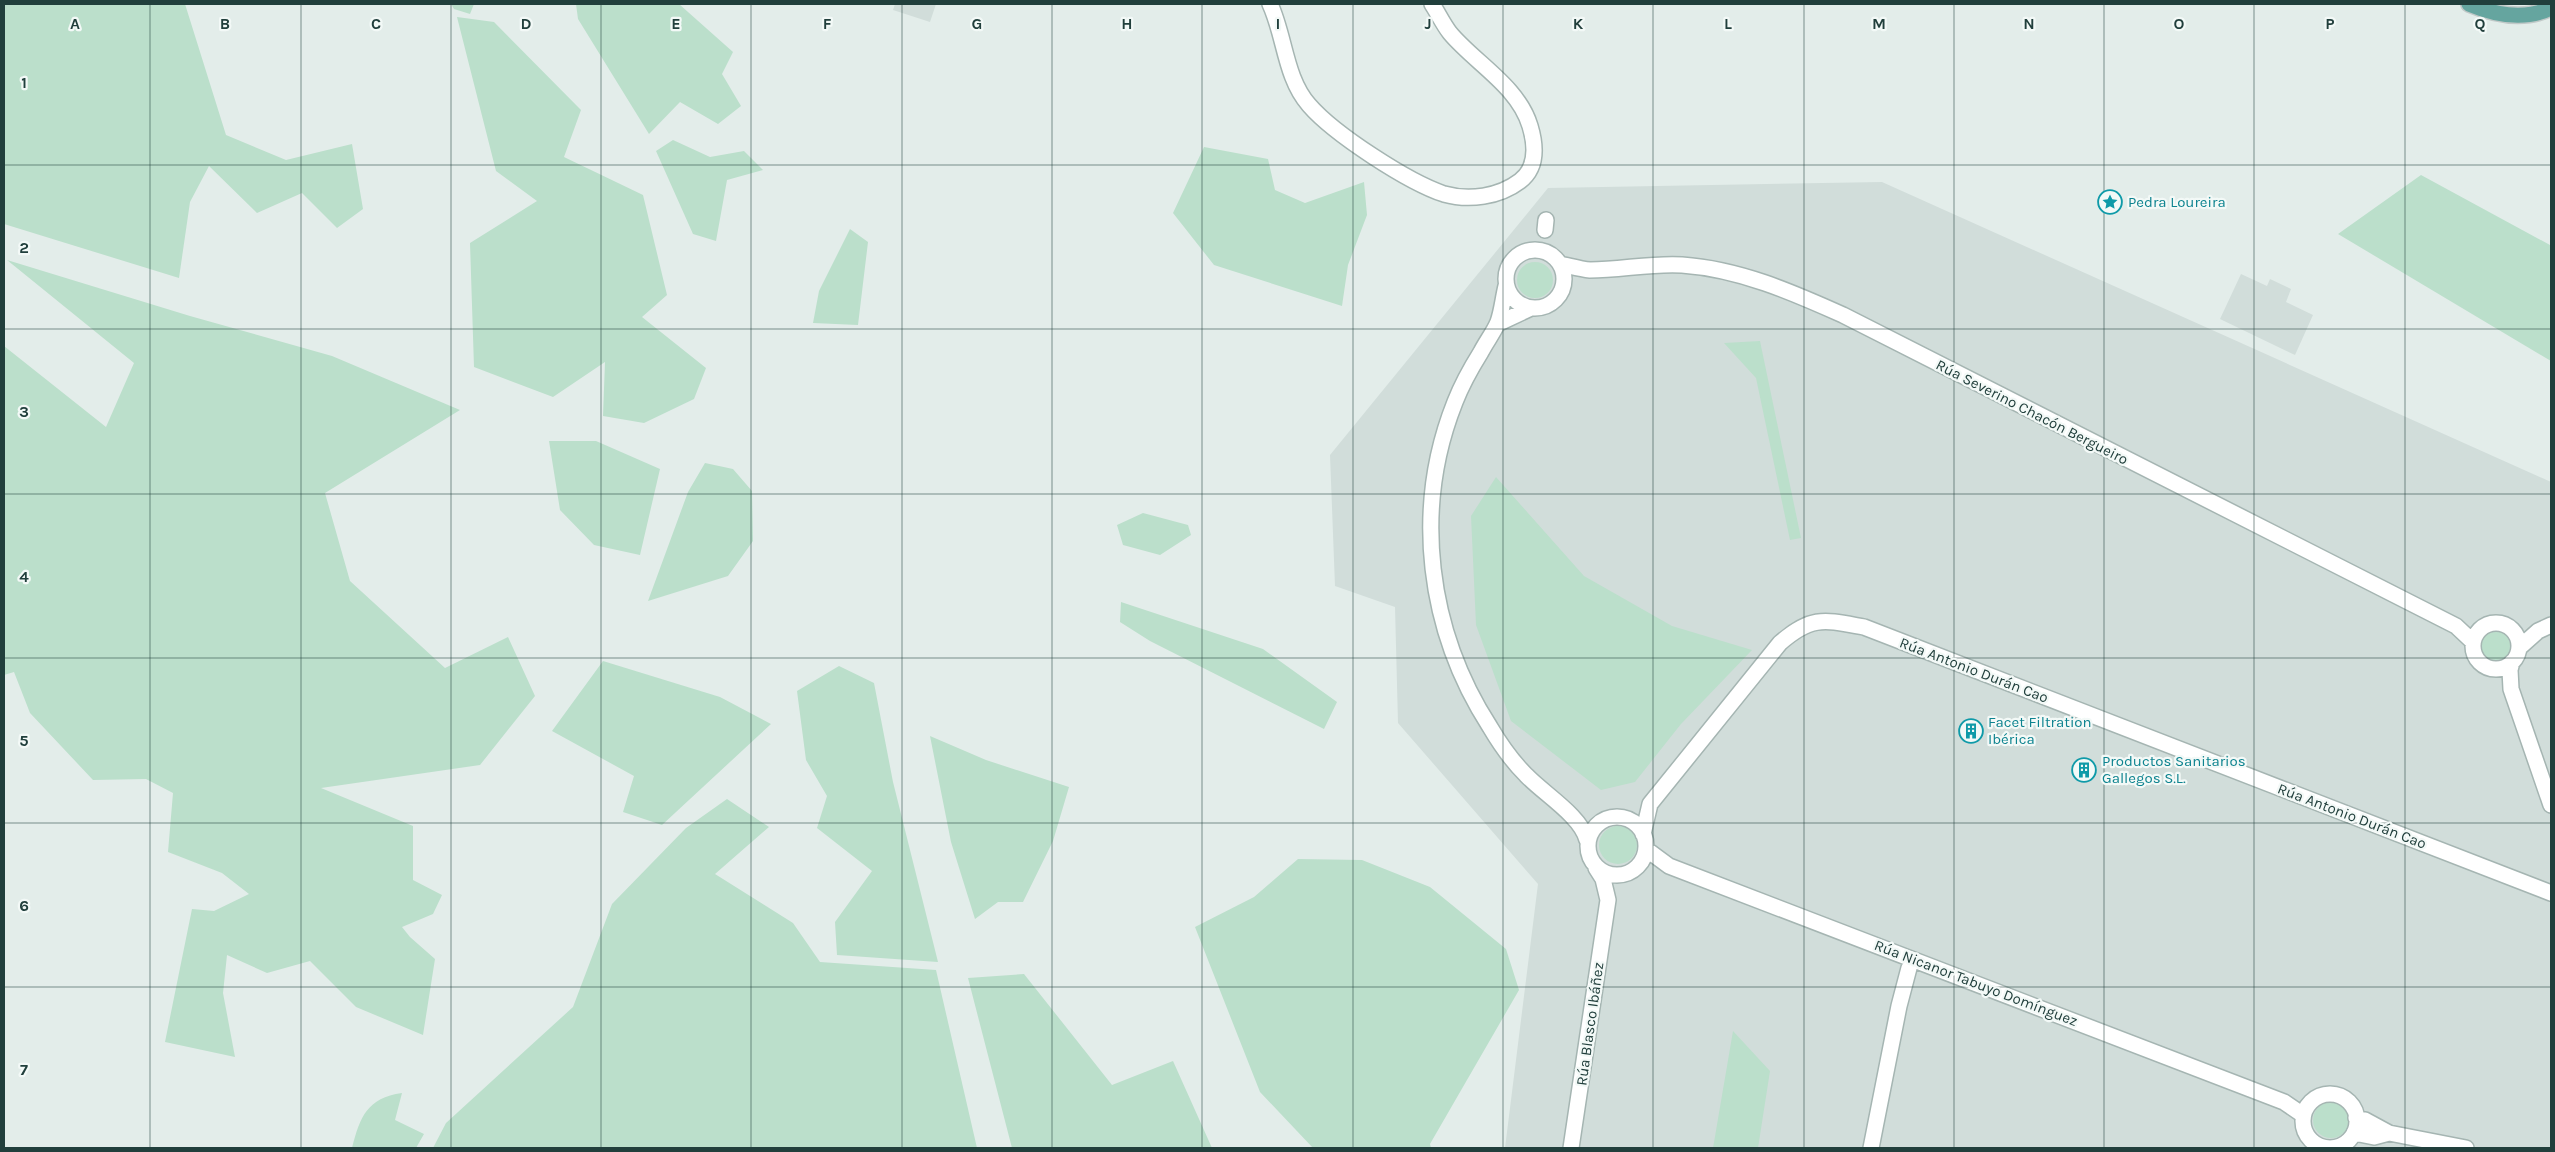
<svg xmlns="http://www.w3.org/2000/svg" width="2555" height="1152" font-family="Karla,sans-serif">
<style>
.built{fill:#d1ddda}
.green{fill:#bbdfcb}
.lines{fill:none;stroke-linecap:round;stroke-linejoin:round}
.minor-casing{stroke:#a5b5b2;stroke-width:18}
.major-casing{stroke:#c1c9c8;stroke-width:18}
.minor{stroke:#fff;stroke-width:15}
.major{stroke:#65a59f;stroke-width:15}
.grid{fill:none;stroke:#213f3c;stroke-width:1;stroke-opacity:0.55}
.labels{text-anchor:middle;stroke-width:4.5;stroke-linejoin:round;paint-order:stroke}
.culture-label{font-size:15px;fill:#0d838f;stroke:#f3f9f7;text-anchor:start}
.street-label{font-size:15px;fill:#213f3c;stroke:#f3f9f7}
.grid-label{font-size:16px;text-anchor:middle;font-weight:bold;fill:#213f3c;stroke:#f3f9f7;stroke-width:4.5;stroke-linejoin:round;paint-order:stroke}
</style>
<rect width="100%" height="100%" fill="#e3edea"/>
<path class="built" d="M 895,4 L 936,4 L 930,22 L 893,10 Z
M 1882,182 L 2551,482 L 2551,1148 L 1505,1148 L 1538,884 L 1398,723 L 1395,607 L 1335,586 L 1330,455 L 1548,188 Z
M 2241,274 L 2267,286 L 2270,279 L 2291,289 L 2286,302 L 2313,315 L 2295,355 L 2220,319 Z"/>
<path class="green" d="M 4,4 L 185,4 L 226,135 L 286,160 L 352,144 L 363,209 L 337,228 L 302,193 L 257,213 L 209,166 L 190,202 L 179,278 L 4,224 Z
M 451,4 L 474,4 L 470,14 L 454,9 Z
M 576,4 L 679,4 L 733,52 L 722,74 L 741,106 L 718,124 L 680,102 L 649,134 L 578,19 Z
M 457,17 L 494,22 L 581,110 L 564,157 L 643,195 L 667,295 L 642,317 L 706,368 L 694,399 L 644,423 L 603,416 L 605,362 L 553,397 L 474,367 L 470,243 L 537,201 L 496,171 Z
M 673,140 L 710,157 L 744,151 L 763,170 L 727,180 L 716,241 L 693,234 L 656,151 Z
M 1204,147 L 1268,159 L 1275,190 L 1305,203 L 1364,182 L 1367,215 L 1348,265 L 1342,306 L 1214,265 L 1173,213 Z
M 2421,175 L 2550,245 L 2551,242 L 2551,361 L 2338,234 Z
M 850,229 L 868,242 L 858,325 L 813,323 L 819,291 Z
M 7,260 L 190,316 L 332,356 L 460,410 L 325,493 L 350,581 L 445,668 L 508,637 L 535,696 L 480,765 L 321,788 L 413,826 L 413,880 L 442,895 L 433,914 L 402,927 L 410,937 L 435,959 L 423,1035 L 356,1007 L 310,961 L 267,973 L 227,955 L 223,993 L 235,1057 L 165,1042 L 192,909 L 214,911 L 249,894 L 222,873 L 168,852 L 173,793 L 146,779 L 93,780 L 30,713 L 14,672 L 4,675 L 4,346 L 106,427 L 134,363 Z
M1517 280a18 18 0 1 1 36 0a18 18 0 1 1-36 0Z
M 1760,341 L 1801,538 L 1790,540 L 1756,378 L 1724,343 Z
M 549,441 L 596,441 L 660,469 L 640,555 L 594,545 L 560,510 Z
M 705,463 L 733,469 L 752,491 L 753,541 L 728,576 L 648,601 L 688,492 Z
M 1496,477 L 1584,576 L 1672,626 L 1752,650 L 1681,724 L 1635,782 L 1601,790 L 1511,721 L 1476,625 L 1471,516 Z
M 1143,513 L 1188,525 L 1191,535 L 1160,555 L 1123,545 L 1117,525 Z
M 1121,602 L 1263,649 L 1337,702 L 1324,729 L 1150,641 L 1120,622 Z
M2477 646a18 18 0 1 1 36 0a18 18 0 1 1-36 0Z
M 603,661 L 720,697 L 771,724 L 662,825 L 623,812 L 634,776 L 552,731 Z
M 839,666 L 874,683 L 893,782 L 938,962 L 837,955 L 835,922 L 872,871 L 817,828 L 827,796 L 806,760 L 797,691 Z
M 930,736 L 986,760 L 1069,787 L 1053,841 L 1023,902 L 998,902 L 975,919 L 951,842 Z
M 727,799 L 769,827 L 715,874 L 793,923 L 820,962 L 936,970 L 977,1148 L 433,1148 L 446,1123 L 573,1007 L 612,904 L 686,828 Z
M1599 845a19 19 0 1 1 38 0a19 19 0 1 1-38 0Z
M 1298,859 L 1362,860 L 1430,887 L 1506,949 L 1519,990 L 1430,1144 L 1431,1148 L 1313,1148 L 1260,1092 L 1195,927 L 1254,897 Z
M 1024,974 L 1112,1085 L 1173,1061 L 1212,1148 L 1012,1148 L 968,978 Z
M 1733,1031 L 1770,1071 L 1758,1148 L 1713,1148 Z
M 402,1093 L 395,1120 L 424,1134 L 416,1148 L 352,1148 C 360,1117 367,1098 402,1093 Z
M2313 1120a18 18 0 1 1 36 0a18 18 0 1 1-36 0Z"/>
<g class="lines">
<g class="minor-casing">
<path id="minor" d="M 1270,4 C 1285,36 1285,78 1309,105 C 1334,134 1408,182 1444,194 C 1469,201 1499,197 1520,181 C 1537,168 1536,146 1530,126 C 1518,86 1475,63 1450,33 C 1443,24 1438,13 1432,4
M 1545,230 L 1546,220
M1506 279a29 29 0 1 1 58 0a29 29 0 1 1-58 0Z
M 1560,264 C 1570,266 1580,269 1590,270 C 1621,270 1651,263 1682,265 C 1739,269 1792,292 1843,315 L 2456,626 L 2473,642
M 1506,286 C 1503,298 1502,311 1498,322 C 1494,332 1486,342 1481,352 C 1471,368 1462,384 1455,402 C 1412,510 1428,631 1490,727 C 1500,744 1512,761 1526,775 C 1544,794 1581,816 1587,840
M 1497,324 L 1531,308
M2473 646a23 23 0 1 1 46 0a23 23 0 1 1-46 0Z
M 2519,648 L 2538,631 L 2551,625
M 2512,662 L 2510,670 L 2511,689 L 2551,805
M1588 846a29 29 0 1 1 58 0a29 29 0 1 1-58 0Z
M 1643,834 L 1650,804 L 1780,643 C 1812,615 1825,620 1864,627 L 2551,893
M 1646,849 L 1669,866 L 2284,1102 L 2303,1115
M2303 1121a27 27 0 1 1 54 0a27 27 0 1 1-54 0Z
M 2356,1118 L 2365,1120 L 2389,1133 L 2466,1148
M 2354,1133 L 2374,1137 L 2389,1133
M 1571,1148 L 1608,900 L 1603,879 L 1596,868
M 1871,1148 L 1899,1006 L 1909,968"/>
</g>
<g class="major-casing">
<path id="major" d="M 2469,4 C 2495,15 2524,21 2551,8"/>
</g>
<use href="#minor" class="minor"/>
<use href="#major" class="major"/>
</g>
<path class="grid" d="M 150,4 L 150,1148M 301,4 L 301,1148M 451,4 L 451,1148M 601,4 L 601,1148M 751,4 L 751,1148M 902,4 L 902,1148M 1052,4 L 1052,1148M 1202,4 L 1202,1148M 1353,4 L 1353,1148M 1503,4 L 1503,1148M 1653,4 L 1653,1148M 1804,4 L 1804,1148M 1954,4 L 1954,1148M 2104,4 L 2104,1148M 2254,4 L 2254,1148M 2405,4 L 2405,1148M 4,165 L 2551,165M 4,329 L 2551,329M 4,494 L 2551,494M 4,658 L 2551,658M 4,823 L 2551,823M 4,987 L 2551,987"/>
<defs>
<g id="sight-ring" transform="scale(1.25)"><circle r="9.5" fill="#f3f9f7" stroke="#0f9aa8" stroke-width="1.5"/><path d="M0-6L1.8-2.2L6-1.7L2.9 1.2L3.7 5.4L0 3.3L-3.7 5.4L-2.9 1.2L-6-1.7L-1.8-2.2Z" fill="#0f9aa8"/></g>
<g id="building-ring" transform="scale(1.25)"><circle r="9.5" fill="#f3f9f7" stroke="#0f9aa8" stroke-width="1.5"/><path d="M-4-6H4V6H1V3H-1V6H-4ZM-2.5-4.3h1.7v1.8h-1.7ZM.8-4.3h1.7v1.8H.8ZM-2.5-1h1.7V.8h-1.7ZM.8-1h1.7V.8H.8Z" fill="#0f9aa8"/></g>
</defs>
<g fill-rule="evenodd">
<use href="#sight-ring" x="2110" y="202"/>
<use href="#building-ring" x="1971" y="731"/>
<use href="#building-ring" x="2084" y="770"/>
</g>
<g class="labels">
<g class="culture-label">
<text x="2128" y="207">Pedra Loureira</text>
<text x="1988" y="727">Facet Filtration<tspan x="1988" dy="17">Ibérica</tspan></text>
<text x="2102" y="766">Productos Sanitarios<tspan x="2102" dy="17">Gallegos S.L.</tspan></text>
</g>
<g class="street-label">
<text transform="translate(2032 412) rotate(27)" y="5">Rúa Severino Chacón Bergueiro</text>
<text transform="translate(1974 670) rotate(21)" y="5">Rúa Antonio Durán Cao</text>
<text transform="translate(2352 816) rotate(21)" y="5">Rúa Antonio Durán Cao</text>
<text transform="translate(1976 983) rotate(21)" y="5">Rúa Nicanor Tabuyo Domínguez</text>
<text transform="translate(1590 1024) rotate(-82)" y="5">Rúa Blasco Ibáñez</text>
</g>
</g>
<g class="grid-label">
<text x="75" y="29">A</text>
<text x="225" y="29">B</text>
<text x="376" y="29">C</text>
<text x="526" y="29">D</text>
<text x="676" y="29">E</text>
<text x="827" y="29">F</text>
<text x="977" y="29">G</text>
<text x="1127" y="29">H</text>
<text x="1278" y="29">I</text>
<text x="1428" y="29">J</text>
<text x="1578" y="29">K</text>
<text x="1728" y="29">L</text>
<text x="1879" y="29">M</text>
<text x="2029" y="29">N</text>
<text x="2179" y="29">O</text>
<text x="2330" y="29">P</text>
<text x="2480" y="29">Q</text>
<text x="24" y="88">1</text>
<text x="24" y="253">2</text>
<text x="24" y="417">3</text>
<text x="24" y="582">4</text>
<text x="24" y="746">5</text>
<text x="24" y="911">6</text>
<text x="24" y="1075">7</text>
</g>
<rect width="2555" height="1152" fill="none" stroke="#213f3c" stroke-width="10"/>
</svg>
